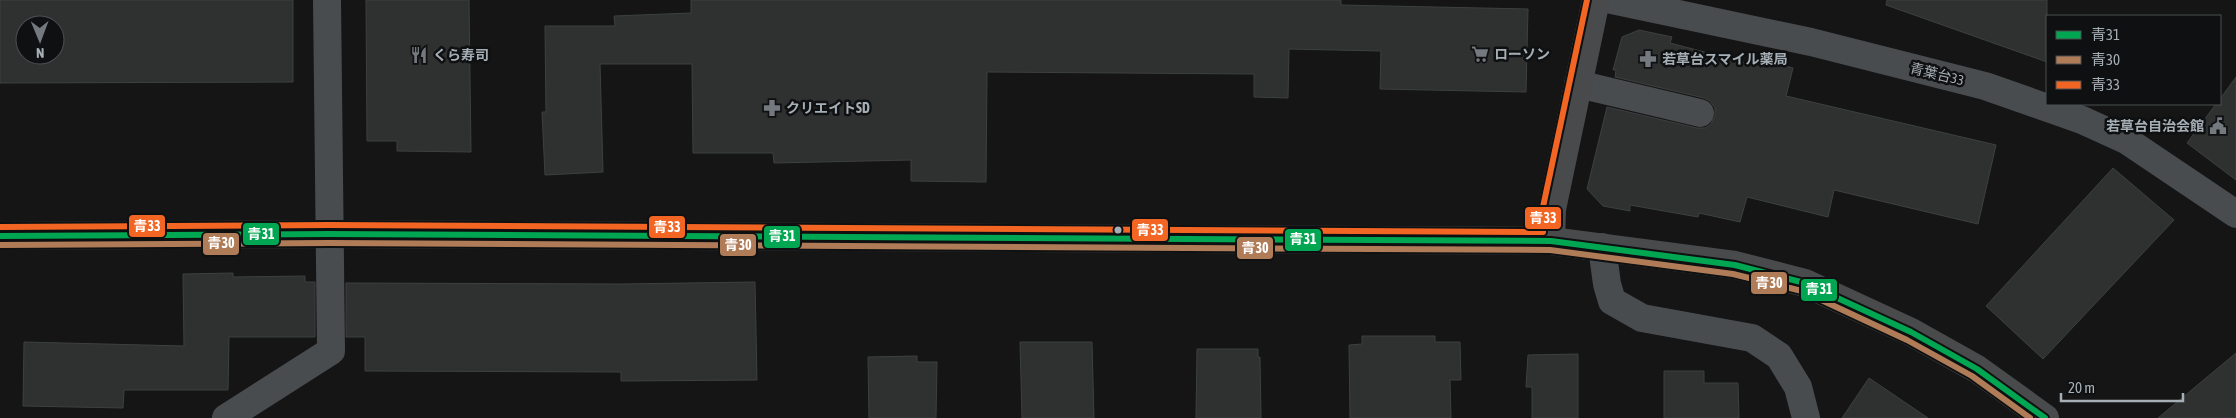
<svg xmlns="http://www.w3.org/2000/svg" width="2236" height="418" font-family="'Asap Condensed','Noto Sans JP',sans-serif">
<style>
.building{fill:#2f3030;stroke:#3d4041;fill-rule:evenodd}
.lines{fill:none;stroke-linecap:round;stroke-linejoin:round}
.street{stroke:#494c4e;stroke-width:28}
.secondary{stroke:#484a4c;stroke-width:28}
.bus-1-casing{stroke:#0f1011;stroke-width:10}
.bus-2-casing{stroke:#0f1011;stroke-width:10}
.bus-3-casing{stroke:#0f1011;stroke-width:10}
.bus-1{stroke:#00a651;stroke-width:6}
.bus-2{stroke:#b07c57;stroke-width:6}
.bus-3{stroke:#f26522;stroke-width:6}
.bus-dot{fill:#a6afb6;stroke:#0f1011;stroke-width:2}
.labels{text-anchor:middle;stroke-width:5;stroke-linejoin:round;paint-order:stroke}
.poi-label{font-size:14px;font-weight:bold;fill:#a6afb6;stroke:#0f1011;text-anchor:start}
.street-label{font-size:14px;fill:#a6afb6;stroke:#0f1011}
.line-badge{stroke:#0f1011;stroke-width:2}
.badge-label{font-size:14px;text-anchor:middle;font-weight:bold;fill:#fff}
</style>
<rect width="100%" height="100%" fill="#151515"/>
<path class="building" d="M 0,0 L 293,0 L 293,82 L 0,83 ZM 25,25 L 55,25 L 55,55 L 25,55 Z
M 366,0 L 469,0 L 471,152 L 397,151 L 397,141 L 367,141 Z
M 691,0 L 1341,0 L 1341,5 L 1528,9 L 1526,92 L 1380,89 L 1381,51 L 1289,49 L 1288,98 L 1254,97 L 1254,74 L 987,72 L 986,182 L 911,181 L 911,160 L 774,163 L 773,153 L 693,153 L 692,64 L 600,64 L 603,172 L 545,175 L 542,112 L 546,112 L 545,26 L 615,26 L 614,16 L 691,13 Z
M 1887,0 L 2047,0 L 2047,62 L 1886,5 Z
M 1639,30 L 1672,37 L 1670,43 L 1754,65 L 1767,61 L 1793,68 L 1786,96 L 1996,145 L 1978,224 L 1834,190 L 1828,217 L 1747,197 L 1740,222 L 1699,213 L 1698,217 L 1630,205 L 1630,211 L 1603,206 L 1587,189 L 1607,107 L 1697,128 L 1705,128 L 1711,124 L 1715,116 L 1715,108 L 1710,101 L 1704,98 L 1615,77 L 1616,70 L 1613,70 L 1622,37 Z
M 2236,77 L 2236,180 L 2187,143 L 2216,104 L 2220,104 L 2220,99 Z
M 2113,168 L 2174,220 L 2043,359 L 1986,306 Z
M 233,273 L 233,277 L 305,276 L 305,282 L 315,282 L 315,337 L 229,337 L 228,390 L 124,390 L 123,408 L 23,406 L 24,342 L 184,346 L 183,274 Z
M 755,282 L 757,380 L 621,381 L 621,372 L 365,371 L 365,337 L 346,337 L 346,283 L 620,284 Z
M 1362,336 L 1435,336 L 1435,342 L 1460,342 L 1461,380 L 1450,380 L 1451,418 L 1350,418 L 1349,345 L 1362,344 Z
M 1020,342 L 1092,342 L 1094,418 L 1022,418 Z
M 1197,349 L 1258,349 L 1258,357 L 1260,357 L 1261,418 L 1196,418 Z
M 2236,353 L 2236,418 L 2158,418 Z
M 1578,354 L 1578,418 L 1532,418 L 1532,387 L 1526,387 L 1528,355 Z
M 917,356 L 917,362 L 937,362 L 936,418 L 869,418 L 868,357 Z
M 1664,371 L 1704,371 L 1704,383 L 1738,383 L 1739,418 L 1664,418 Z
M 1869,378 L 1928,418 L 1842,418 Z"/>
<g class="lines">
<path class="street" d="M 1612,0 L 1811,42 L 1985,86 L 2082,120 L 2126,140 L 2236,214
M 1578,84 L 1700,113
M 1602,247 L 1607,284 L 1612,301 L 1642,318 L 1752,338 L 1779,356 L 1798,387 L 1806,418
M 226,418 L 331,351 L 327,0"/>
<path class="secondary" d="M 0,236 L 329,234 L 1551,241 L 1735,265 L 1805,283 L 1911,332 L 1977,369 L 2045,418
M 1551,241 L 1552,209 L 1596,0"/>
<g class="bus-1-casing">
<path id="bus-1" d="M 0,236 L 329,234 L 1551,241 L 1735,265 L 1805,283 L 1911,332 L 1977,369 L 2045,418"/>
</g>
<g class="bus-2-casing">
<path id="bus-2" d="M 0,245 L 329,243 L 1550,250 L 1733,274 L 1802,291 L 1907,340 L 1972,376 L 2030,418"/>
</g>
<g class="bus-3-casing">
<path id="bus-3" d="M 0,227 L 329,225 L 1543,232 L 1543,207 L 1587,0"/>
</g>
<use href="#bus-1" class="bus-1"/>
<use href="#bus-2" class="bus-2"/>
<use href="#bus-3" class="bus-3"/>
</g>
<defs>
<g id="supermarket-bare" transform="scale(1.35)"><path d="M-6-5.5h2.5l.6 2H6L4.5 2H-2.5L-4.4-4H-6ZM-1.5 3.2a1.3 1.3 0 1 0 .1 0ZM3 3.2a1.3 1.3 0 1 0 .1 0Z" fill="#73797e" stroke="#0f1011" stroke-width="2.5" paint-order="stroke"/></g>
<g id="restaurant-bare" transform="scale(1.35)"><path d="M-5-6h1v4h1v-4h1v4h1v-4h1v5L-1.5 .5V6h-2V.5L-5-1ZM5-6V6H3V1.5H1.5Q1.5-4 5-6Z" fill="#73797e" stroke="#0f1011" stroke-width="2.5" paint-order="stroke"/></g>
<g id="pharmacy-bare" transform="scale(1.35)"><path d="M-2-6h4v4h4v4h-4v4h-4v-4h-4v-4h4Z" fill="#73797e" stroke="#0f1011" stroke-width="2.5" paint-order="stroke"/></g>
<g id="civic-bare" transform="scale(1.35)"><path d="M-.6-6.5H3V-4.5H.6V-3L4-1V1h2V6H-6V1h2V-1L-.6-3ZM-1.2 2.5V6h2.4V2.5Z" fill="#73797e" stroke="#0f1011" stroke-width="2.5" paint-order="stroke"/></g>
</defs>
<g fill-rule="evenodd">
<use href="#supermarket-bare" x="1480" y="54"/>
<use href="#restaurant-bare" x="419" y="55"/>
<use href="#pharmacy-bare" x="1648" y="59"/>
<use href="#pharmacy-bare" x="772" y="108"/>
<use href="#civic-bare" x="2218" y="126"/>
</g>
<circle class="bus-dot" cx="1118" cy="230" r="4.5"/>
<g class="labels">
<g class="poi-label">
<text x="1494" y="59">ローソン</text>
<text x="433" y="60">くら寿司</text>
<text x="1662" y="64">若草台スマイル薬局</text>
<text x="786" y="113">クリエイトSD</text>
<text x="2204" y="131" text-anchor="end">若草台自治会館</text>
</g>
<g class="street-label">
<text transform="translate(1937 74) rotate(14)" y="5">青葉台33</text>
</g>
</g>
<g class="line-badge">
<rect x="1524" y="206" width="38" height="24" rx="5" fill="#f26522"/>
<rect x="128" y="214" width="38" height="24" rx="5" fill="#f26522"/>
<rect x="648" y="215" width="38" height="24" rx="5" fill="#f26522"/>
<rect x="1131" y="218" width="38" height="24" rx="5" fill="#f26522"/>
<rect x="242" y="222" width="38" height="24" rx="5" fill="#00a651"/>
<rect x="763" y="225" width="38" height="24" rx="5" fill="#00a651"/>
<rect x="1284" y="228" width="38" height="24" rx="5" fill="#00a651"/>
<rect x="202" y="232" width="38" height="24" rx="5" fill="#b07c57"/>
<rect x="719" y="233" width="38" height="24" rx="5" fill="#b07c57"/>
<rect x="1236" y="236" width="38" height="24" rx="5" fill="#b07c57"/>
<rect x="1750" y="271" width="38" height="24" rx="5" fill="#b07c57"/>
<rect x="1800" y="278" width="38" height="24" rx="5" fill="#00a651"/>
</g>
<g class="badge-label">
<text x="1543" y="223">青33</text>
<text x="147" y="231">青33</text>
<text x="667" y="232">青33</text>
<text x="1150" y="235">青33</text>
<text x="261" y="239">青31</text>
<text x="782" y="241">青31</text>
<text x="1303" y="244">青31</text>
<text x="221" y="248">青30</text>
<text x="738" y="250">青30</text>
<text x="1255" y="253">青30</text>
<text x="1769" y="288">青30</text>
<text x="1819" y="294">青31</text>
</g>
<rect x="2046" y="15" width="175" height="90" fill="#0f1011" stroke="#4b5053"/>
<rect x="2056" y="31" width="25" height="8" fill="#00a651" stroke="#4b5053"/>
<text x="2091" y="40" font-size="15" fill="#a6afb6">青31</text>
<rect x="2056" y="56" width="25" height="8" fill="#b07c57" stroke="#4b5053"/>
<text x="2091" y="65" font-size="15" fill="#a6afb6">青30</text>
<rect x="2056" y="81" width="25" height="8" fill="#f26522" stroke="#4b5053"/>
<text x="2091" y="90" font-size="15" fill="#a6afb6">青33</text>
<g transform="translate(40 40) rotate(179)"><circle r="24" fill="#0f1011" stroke="#4b5053"/>
<path d="M0-4L9 19L0 12L-9 19Z" fill="#73797e"/>
<text y="-8" font-size="14" font-weight="bold" text-anchor="middle" fill="#a6afb6">N</text>
</g>
<path d="M2061 393v8h122v-8" fill="none" stroke="#a6afb6" stroke-width="2.5"/>
<text x="2068" y="393" font-size="15" fill="#a6afb6" stroke="#0f1011" stroke-width="4" paint-order="stroke">20 m</text>
</svg>
